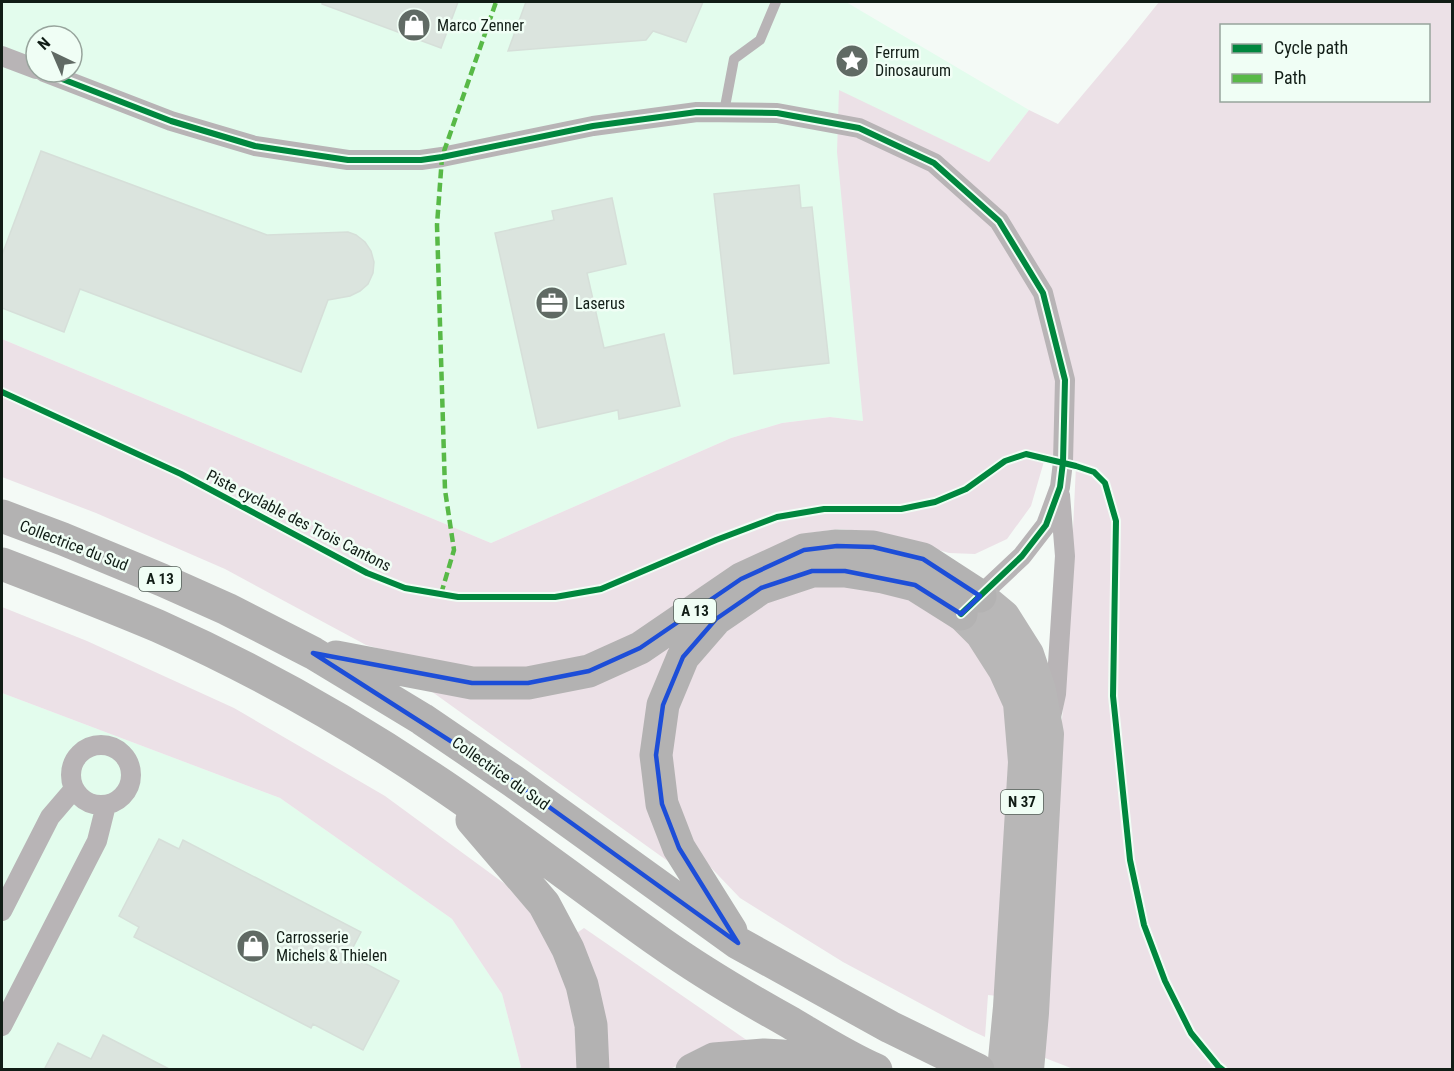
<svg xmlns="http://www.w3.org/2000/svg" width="1454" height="1071" font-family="'Roboto Condensed',sans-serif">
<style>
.built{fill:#e3fced;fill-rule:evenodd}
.green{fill:#ece1e7;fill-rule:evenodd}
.building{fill:#dbe4de;stroke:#d6dfd9;stroke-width:1.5}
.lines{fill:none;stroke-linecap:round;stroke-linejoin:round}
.service{stroke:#b8b4b6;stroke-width:10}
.minor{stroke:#b8b4b6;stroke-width:20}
.primary{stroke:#b8b7b7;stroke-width:32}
.motorway{stroke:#b3b2b2;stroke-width:33}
.quiet{stroke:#58b947;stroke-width:4.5;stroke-dasharray:9 4.5;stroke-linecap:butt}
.cycleway-casing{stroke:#f0fef5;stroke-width:10}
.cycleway{stroke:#00873e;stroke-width:6}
.marked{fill:none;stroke:#1d4ed8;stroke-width:4.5;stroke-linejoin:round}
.labels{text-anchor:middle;stroke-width:5;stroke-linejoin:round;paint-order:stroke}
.shield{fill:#f0fef5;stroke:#546059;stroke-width:1.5}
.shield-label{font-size:15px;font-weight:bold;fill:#111d16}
.poi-label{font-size:16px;fill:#111d16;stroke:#f0fef5;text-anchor:start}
.street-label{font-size:16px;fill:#111d16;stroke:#f0fef5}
</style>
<rect width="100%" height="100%" fill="#f4faf6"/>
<path class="built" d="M 2,2 L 846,2 L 1029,110 L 989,162 L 839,91 L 863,421 L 830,417 L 782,423 L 731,438 L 491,543 L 2,339 ZM 36,36 L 72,36 L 72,72 L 36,72 Z
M 2,693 L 280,798 L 452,919 L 502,994 L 521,1067 L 519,1070 L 2,1069 Z"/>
<path class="green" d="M 1159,2 L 1452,2 L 1452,1069 L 1076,1070 L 1045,1058 L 1047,880 L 1066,676 L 1076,466 L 1045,458 L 1031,506 L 1007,539 L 975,554 L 949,553 L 877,532 L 839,529 L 802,534 L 636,637 L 587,659 L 526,672 L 430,663 L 366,645 L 225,569 L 96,513 L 2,477 L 2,339 L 491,543 L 731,438 L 782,423 L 830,417 L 863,421 L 837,152 L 839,90 L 989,162 L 1029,110 L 1058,124 L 1127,42 ZM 1222,26 L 1428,26 L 1428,100 L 1222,100 Z
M 811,580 L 879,584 L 954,619 L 1011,705 L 998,996 L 988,995 L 985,1037 L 968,1029 L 843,962 L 740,898 L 695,851 L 672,803 L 666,756 L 691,663 L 763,599 Z
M 2,607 L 87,641 L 234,708 L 385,796 L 505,884 L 537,920 L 556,953 L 574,1006 L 578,1069 L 519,1069 L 521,1067 L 502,994 L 452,919 L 280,798 L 2,693 Z
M 706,614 L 664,670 L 676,867 L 417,681 L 500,693 Z
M 584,928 L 748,1041 L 710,1051 L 670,1069 L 601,1069 L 574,935 Z"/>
<path class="building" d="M 322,2 L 458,2 L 441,48 L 322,4 Z
M 526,2 L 703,2 L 686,42 L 653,31 L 646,40 L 508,51 Z
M 41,151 L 267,235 L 348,232 L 356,235 L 365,242 L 371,251 L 374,262 L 373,273 L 368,284 L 360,291 L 350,296 L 328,300 L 301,372 L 80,289 L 64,332 L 2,308 L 2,255 Z
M 799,185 L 801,208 L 812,207 L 829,363 L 734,374 L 714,194 Z
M 612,198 L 626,264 L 587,273 L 604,348 L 664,334 L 680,406 L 619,419 L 618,410 L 538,428 L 495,233 L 554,220 L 552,211 Z
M 159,839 L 179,849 L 183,840 L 361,932 L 349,955 L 399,981 L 363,1050 L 313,1024 L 311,1028 L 134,937 L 139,927 L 119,916 Z
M 103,1035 L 171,1070 L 44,1070 L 58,1043 L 91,1059 Z"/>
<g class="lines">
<path class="service" d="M 724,112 L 734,59 L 760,40 L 776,2"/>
<path class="minor" d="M 2,56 L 36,69
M 44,72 L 171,121 L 255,146 L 348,160 L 421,160 L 442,157 L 593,126 L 697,112 L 777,113 L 859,128 L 934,163 L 999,221 L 1043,293 L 1065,380 L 1063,462 L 1060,487 L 1046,525 L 1022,556 L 972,603
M 1051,717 L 1056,694 L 1065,556 L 1060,495
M71 775a30 30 0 1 1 60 0a30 30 0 1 1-60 0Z
M 2,911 L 50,817 L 74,789
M 2,1026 L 97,841 L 106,805"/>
<path class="primary" d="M 980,596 L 1004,616 L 1028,654 L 1040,690 L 1048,734 L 1033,1013 L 1028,1070
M 961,614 L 981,634 L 1004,670 L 1019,703 L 1024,762 L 1009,1007 L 1003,1070"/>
<path class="motorway" d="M 2,516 L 63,539 L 162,580 L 227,609 L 313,653 L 422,719 L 513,781 L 738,943 L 890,1027 L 978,1070
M 2,564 C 54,584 106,604 158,626 C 257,670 352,724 442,785 C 516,835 587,891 661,943 C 702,972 746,998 791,1023 C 818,1039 846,1057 876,1070
M 336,657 L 472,683 L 528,683 L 589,671 L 640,648 L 741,579 L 804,550 L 837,546 L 873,547 L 923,559 L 980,596
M 472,820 L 544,904 L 568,949 L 582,985 L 591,1025 L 593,1070
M 731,931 L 679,848 L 662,804 L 656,755 L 663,705 L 683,657 L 716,619 L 761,588 L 812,571 L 845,571 L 883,577 L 915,585 L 961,614
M 692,1070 L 714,1059 L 764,1055 L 782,1056 L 847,1070"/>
<path class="quiet" d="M 441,594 L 454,550 L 445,490 L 437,225 L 442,157 L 496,2"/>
<g class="cycleway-casing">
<path id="cycleway" d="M 44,72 L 171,121 L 255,146 L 348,160 L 421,160 L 442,157 L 593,126 L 697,112 L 777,113 L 859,128 L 934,163 L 999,221 L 1043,293 L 1065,380 L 1063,462 L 1060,487 L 1046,525 L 1022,556 L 961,614
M 2,392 L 181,474 L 367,573 L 405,588 L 458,597 L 555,597 L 601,589 L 716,540 L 777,517 L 824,509 L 901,509 L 935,502 L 966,489 L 1005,461 L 1026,454 L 1076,466 L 1094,472 L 1105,483 L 1116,521 L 1113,696 L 1130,860 L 1144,925 L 1165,981 L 1191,1033 L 1218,1066 L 1223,1070"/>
</g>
<use href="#cycleway" class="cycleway"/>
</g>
<path class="marked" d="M 837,546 L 873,547 L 923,559 L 980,596 L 961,614 L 915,585 L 845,571 L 812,571 L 761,588 L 716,619 L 683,657 L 663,705 L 656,755 L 662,804 L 679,848 L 738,943 L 513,781 L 313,653 L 472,683 L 528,683 L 589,671 L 640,648 L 741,579 L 804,550 Z"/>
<defs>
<g id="shop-disc" transform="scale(1.725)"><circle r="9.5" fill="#606a64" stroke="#f0fef5"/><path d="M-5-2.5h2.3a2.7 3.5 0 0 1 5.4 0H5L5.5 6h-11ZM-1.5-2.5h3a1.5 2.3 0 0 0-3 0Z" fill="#fff"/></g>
<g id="sight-disc" transform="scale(1.725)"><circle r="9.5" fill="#606a64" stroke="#f0fef5"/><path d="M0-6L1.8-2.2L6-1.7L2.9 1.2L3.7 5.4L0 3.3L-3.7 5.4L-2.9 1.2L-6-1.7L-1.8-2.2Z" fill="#fff"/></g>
<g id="office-disc" transform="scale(1.725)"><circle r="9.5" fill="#606a64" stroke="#f0fef5"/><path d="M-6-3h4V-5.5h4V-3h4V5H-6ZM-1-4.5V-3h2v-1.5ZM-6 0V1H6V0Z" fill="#fff"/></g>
</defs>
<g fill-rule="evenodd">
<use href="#shop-disc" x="414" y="25"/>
<use href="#sight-disc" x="852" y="61"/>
<use href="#office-disc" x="552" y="303"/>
<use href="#shop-disc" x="253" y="946"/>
</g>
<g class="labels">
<g class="shield">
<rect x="139" y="567" width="42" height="24" rx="4.5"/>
<rect x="674" y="599" width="42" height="24" rx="4.5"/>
<rect x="1001" y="790" width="42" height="24" rx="4.5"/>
</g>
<g class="shield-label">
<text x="160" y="584">A 13</text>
<text x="695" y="616">A 13</text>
<text x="1022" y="807">N 37</text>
</g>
<g class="poi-label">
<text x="437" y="31">Marco Zenner</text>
<text x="875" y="58">Ferrum<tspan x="875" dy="18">Dinosaurum</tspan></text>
<text x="575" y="309">Laserus</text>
<text x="276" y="943">Carrosserie<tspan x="276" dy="18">Michels &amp; Thielen</tspan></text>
</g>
<g class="street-label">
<text transform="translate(299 520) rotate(27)" y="6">Piste cyclable des Trois Cantons</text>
<text transform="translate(74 545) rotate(21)" y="6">Collectrice du Sud</text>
<text transform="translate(501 773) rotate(35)" y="6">Collectrice du Sud</text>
</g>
</g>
<rect width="1454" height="1071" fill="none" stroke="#111d16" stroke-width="6"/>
<rect x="1220" y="24" width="210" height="78" fill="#f0fef5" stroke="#97a49c" stroke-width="1.5"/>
<rect x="1232" y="44" width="30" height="9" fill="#00873e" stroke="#97a49c" stroke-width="1.5"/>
<text x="1274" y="54" font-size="18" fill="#111d16">Cycle path</text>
<rect x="1232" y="74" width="30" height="9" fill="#58b947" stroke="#97a49c" stroke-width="1.5"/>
<text x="1274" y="84" font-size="18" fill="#111d16">Path</text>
<g transform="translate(54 54) rotate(316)"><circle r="28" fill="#f0fef5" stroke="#97a49c" stroke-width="1.5"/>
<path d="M0-4.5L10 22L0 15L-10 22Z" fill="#606a64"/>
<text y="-9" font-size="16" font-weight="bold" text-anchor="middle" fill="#111d16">N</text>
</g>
</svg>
